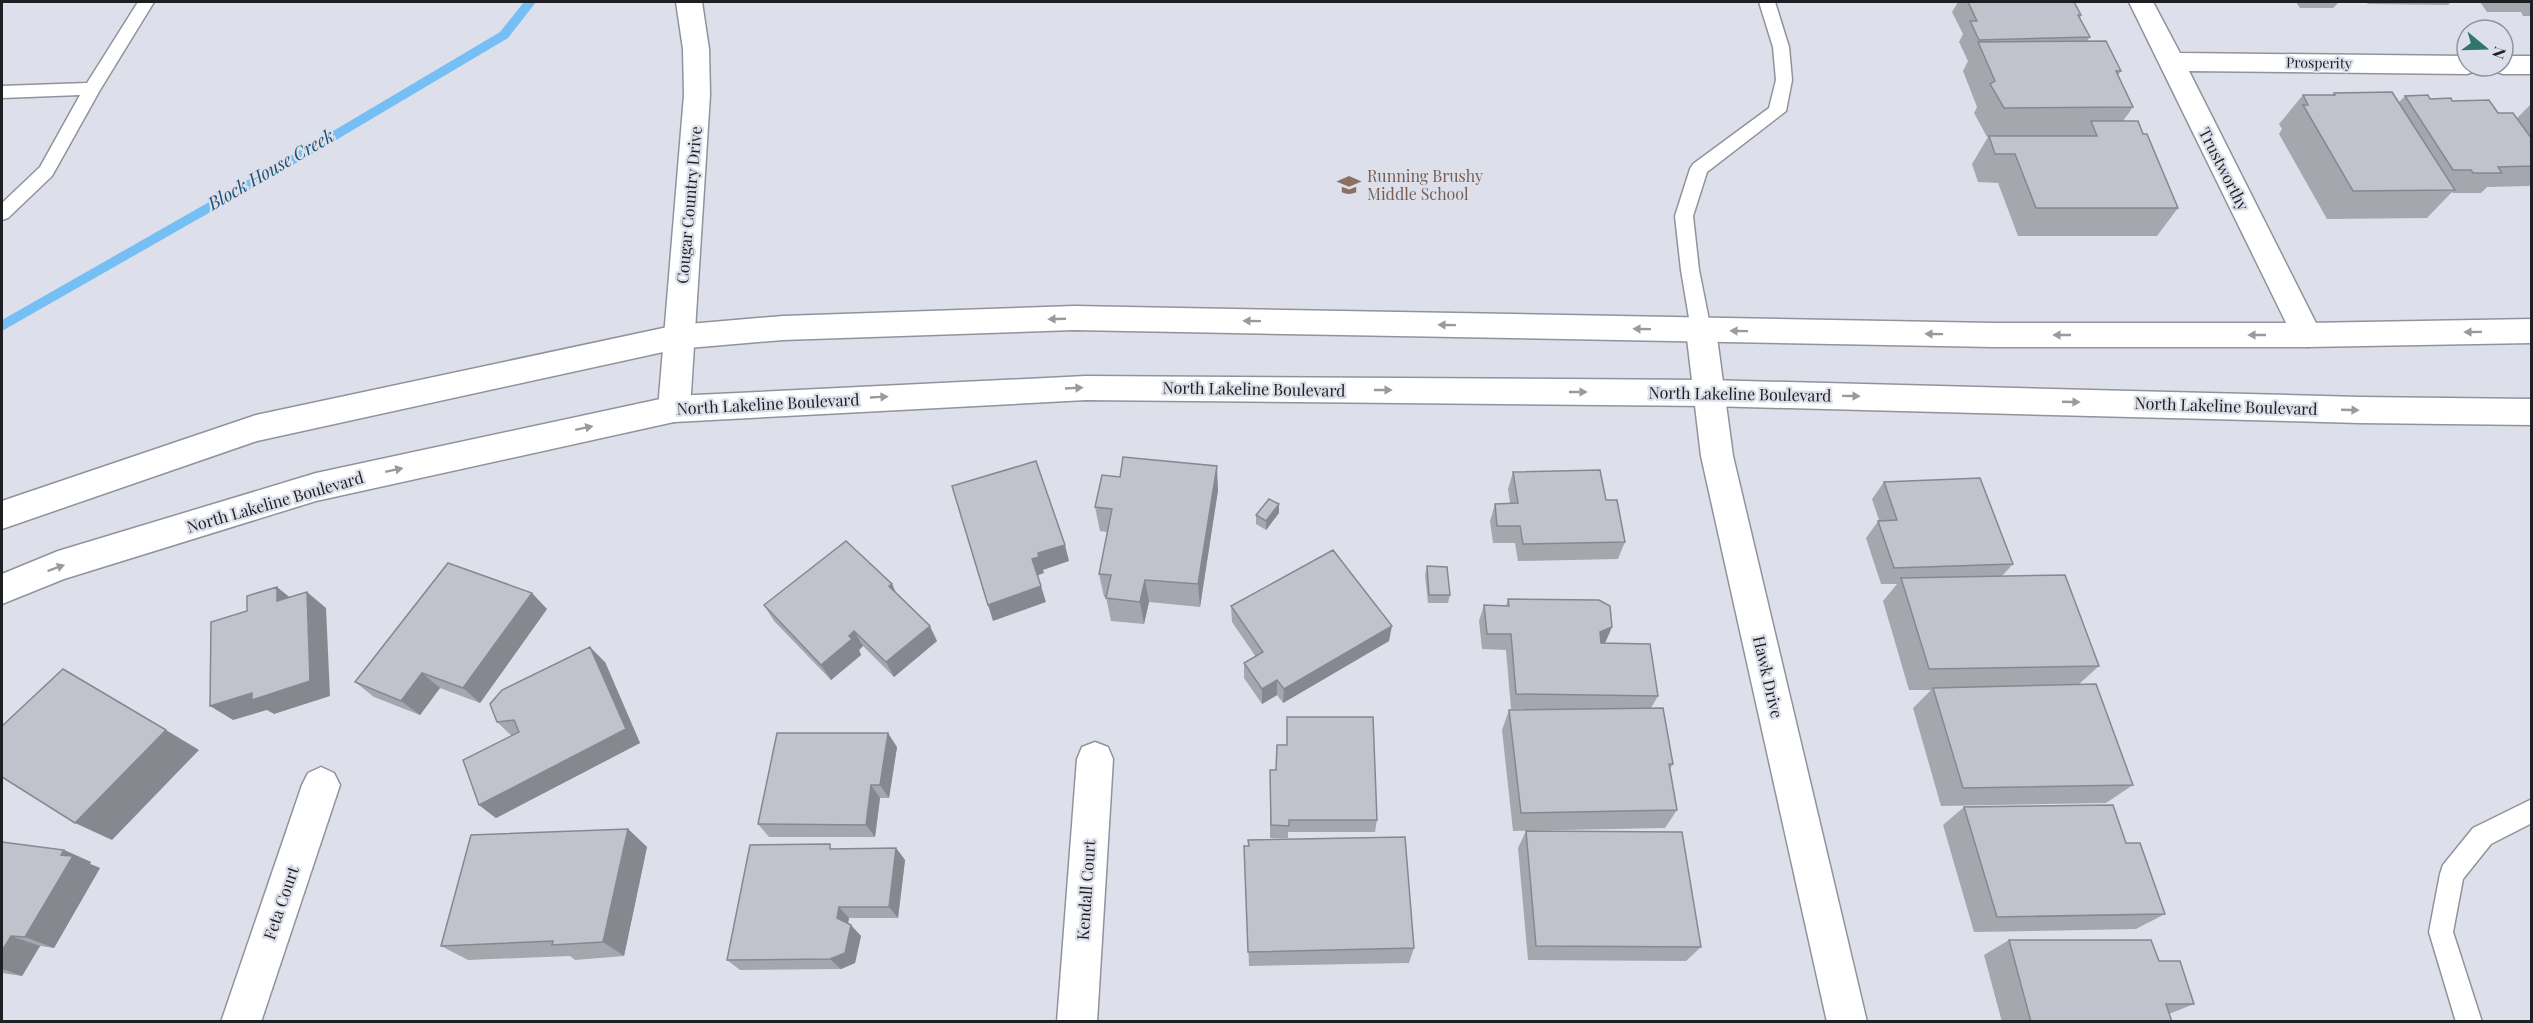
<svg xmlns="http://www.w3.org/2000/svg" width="2533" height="1023" font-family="'Playfair Display',serif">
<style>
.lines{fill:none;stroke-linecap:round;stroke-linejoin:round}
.stream{fill:#75bff5;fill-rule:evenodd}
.service-casing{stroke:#90939c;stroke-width:3}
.minor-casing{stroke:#90939c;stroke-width:3}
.secondary-casing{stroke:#90939c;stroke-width:3}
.service{fill:#fff;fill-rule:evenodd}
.minor{fill:#fff;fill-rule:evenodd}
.secondary{fill:#fff;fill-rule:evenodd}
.wall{fill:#a5a7af}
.shaded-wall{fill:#86888f}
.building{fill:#c0c2cc;stroke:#86888f;stroke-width:1.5}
.oneway{fill:#9a9a9c}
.labels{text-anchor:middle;stroke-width:4.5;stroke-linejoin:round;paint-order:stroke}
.far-street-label{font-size:14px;fill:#1e1f23;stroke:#dde0ea}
.street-label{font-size:16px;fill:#1e1f23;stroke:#dde0ea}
.education-label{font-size:16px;fill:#785e54;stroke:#dde0ea;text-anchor:start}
.water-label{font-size:18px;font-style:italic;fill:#1b5276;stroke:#dde0ea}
</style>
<rect width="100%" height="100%" fill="#dde0ea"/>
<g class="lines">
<path class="stream" d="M 524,2 L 536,2 L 508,38 L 326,146 L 2,331 L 2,320 L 318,140 L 500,32 Z"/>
<g class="service-casing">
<path id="service" d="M 138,2 L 154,2 L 100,90 L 52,176 L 8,218 L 2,220 L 2,203 L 40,167 L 80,95 L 2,98 L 2,86 L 87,83 Z
M 1759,2 L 1775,2 L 1789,47 L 1792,80 L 1786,111 L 1707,172 L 1693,216 L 1699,270 L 1711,330 L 1708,335 L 1701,338 L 1694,335 L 1691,330 L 1681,270 L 1675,216 L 1690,169 L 1693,164 L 1769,108 L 1776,80 L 1773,47 Z
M 2532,799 L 2532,823 L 2491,844 L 2463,879 L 2453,932 L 2482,1022 L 2456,1022 L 2429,932 L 2440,874 L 2443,865 L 2473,828 Z"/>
</g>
<g class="minor-casing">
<path id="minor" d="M 676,2 L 702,2 L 709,49 L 710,95 L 690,409 L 685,418 L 674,422 L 663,418 L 658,409 L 684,95 L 683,49 Z
M 2129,2 L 2153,2 L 2180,53 L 2467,56 L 2467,66 L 2480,66 L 2476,71 L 2467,74 L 2189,71 L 2322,335 L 2318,343 L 2307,347 L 2296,343 Z
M 2503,56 L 2532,56 L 2532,74 L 2503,74 L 2494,71 L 2490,66 L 2503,66 Z
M 1701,318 L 1712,322 L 1716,330 L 1733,456 L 1867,1022 L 1827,1022 L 1701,456 L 1686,330 L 1690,322 Z
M 1095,742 L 1108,747 L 1113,759 L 1097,1022 L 1057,1022 L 1077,759 L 1082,747 Z
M 321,767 L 334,773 L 340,785 L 261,1022 L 221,1022 L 302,785 L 308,773 Z"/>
</g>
<g class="secondary-casing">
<path id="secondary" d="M 1074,306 L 1993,323 L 2307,323 L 2532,319 L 2532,343 L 2307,347 L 1993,347 L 1074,330 L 783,340 L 677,349 L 257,441 L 2,529 L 2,501 L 256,415 L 677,325 L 783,316 Z
M 1086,376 L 1708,380 L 2360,397 L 2532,399 L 2532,425 L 2360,423 L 1708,406 L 1086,400 L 674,422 L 316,501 L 64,579 L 2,604 L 2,574 L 58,551 L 316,473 L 674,396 Z"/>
</g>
<use href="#service" class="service"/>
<use href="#minor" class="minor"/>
<use href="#secondary" class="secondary"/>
</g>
<path class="wall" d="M 1958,2 L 2074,2 L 2081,15 L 2080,18 L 2090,37 L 2087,41 L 2121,71 L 2118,75 L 2133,107 L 2123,121 L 2178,208 L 2157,236 L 2018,236 L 1998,183 L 1978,182 L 1972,164 L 1988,137 L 1987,137 L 1974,113 L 1977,107 L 1963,71 L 1968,61 L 1959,42 L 1963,34 L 1952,12 Z
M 2249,2 L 2350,2 L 2349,2 L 2338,3 L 2333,8 L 2300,8 L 2296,2 Z
M 2366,2 L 2451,2 L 2448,5 L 2368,4 Z
M 2480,2 L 2532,2 L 2532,16 L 2523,16 L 2521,12 L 2487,12 Z
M 2334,93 L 2399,102 L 2405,96 L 2452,101 L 2517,118 L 2532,103 L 2532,184 L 2529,186 L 2487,187 L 2481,193 L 2453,193 L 2452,192 L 2427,218 L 2327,219 L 2279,134 L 2282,129 L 2279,124 L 2303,95 L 2332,95 Z
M 1513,472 L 1606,500 L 1625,542 L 1618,559 L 1518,561 L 1515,543 L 1493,543 L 1490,521 L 1495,504 L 1510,503 L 1508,489 Z
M 1884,482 L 2013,564 L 2002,576 L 2099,666 L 2078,685 L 2133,785 L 2106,803 L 1941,806 L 1913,708 L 1931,690 L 1909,690 L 1883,601 L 1897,584 L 1881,584 L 1866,538 L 1879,520 L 1872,499 Z
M 1218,490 L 1200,607 L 1149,602 L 1144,624 L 1111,621 L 1106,597 L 1104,597 L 1099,574 L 1107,532 L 1100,531 L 1095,507 Z
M 1279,504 L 1279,513 L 1266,530 L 1256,524 L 1256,515 Z
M 1427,566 L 1450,595 L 1448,603 L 1428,603 L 1425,575 Z
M 892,584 L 896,593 L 937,641 L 894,677 L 863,646 L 859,650 L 861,655 L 831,680 L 774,621 L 764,605 Z
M 1508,599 L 1612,627 L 1605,643 L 1658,696 L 1651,708 L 1673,764 L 1670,769 L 1677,810 L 1665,828 L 1513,831 L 1502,730 L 1509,710 L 1553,710 L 1511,709 L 1506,650 L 1482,649 L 1479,621 L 1484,605 L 1506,606 Z
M 1231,606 L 1389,641 L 1283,703 L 1277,695 L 1262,704 L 1244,678 L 1244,663 L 1256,657 L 1232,622 Z
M 547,609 L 480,703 L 440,688 L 420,715 L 374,697 L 355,682 Z
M 605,662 L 640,743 L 496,818 L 479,805 L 512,736 L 497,722 Z
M 1287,717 L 1377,820 L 1375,832 L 1288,832 L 1288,838 L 1270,838 L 1270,770 L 1276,770 L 1287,745 Z
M 897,747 L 889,798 L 880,798 L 875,837 L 769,837 L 758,824 Z
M 1964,807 L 2126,843 L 2165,914 L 2136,929 L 1974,932 L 1943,825 Z
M 628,829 L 647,847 L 624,956 L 575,960 L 570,956 L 468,960 L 441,946 Z
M 1526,831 L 1701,947 L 1686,961 L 1528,960 L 1518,848 Z
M 1248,840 L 1414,948 L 1409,963 L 1249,966 L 1244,846 L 1248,846 Z
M 2,842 L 64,850 L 91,862 L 90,864 L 100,868 L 54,948 L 40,946 L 22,976 L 2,973 Z
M 896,848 L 905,860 L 898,918 L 849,918 L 848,923 L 861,936 L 855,963 L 841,969 L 740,970 L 727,960 L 834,849 Z
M 2009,940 L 2159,961 L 2194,1004 L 2169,1014 L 2172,1022 L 2002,1022 L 1984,955 Z"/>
<path class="shaded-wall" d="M 1217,466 L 1218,490 L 1200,607 L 1198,584 Z
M 1279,504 L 1279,513 L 1266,530 L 1266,521 Z
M 1065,545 L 1069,561 L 1043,570 L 1044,573 L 1036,576 L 1032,559 L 1038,553 Z
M 1145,580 L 1149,602 L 1144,624 L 1140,602 Z
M 892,584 L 899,600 L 889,586 Z
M 1041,586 L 1046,602 L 993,621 L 988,605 Z
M 277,587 L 298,604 L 277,601 Z
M 307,592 L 326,608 L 330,696 L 274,714 L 267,710 L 233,720 L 210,706 L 252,693 Z
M 532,593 L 547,609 L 480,703 L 463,688 Z
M 930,626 L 937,641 L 894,677 L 886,662 Z
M 1392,626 L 1389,641 L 1283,703 L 1284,689 Z
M 1612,627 L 1605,643 L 1593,647 L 1600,632 Z
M 854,631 L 863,646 L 859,650 L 861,655 L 831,680 L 821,665 Z
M 590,647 L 605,662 L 640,743 L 496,818 L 479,805 Z
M 422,673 L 440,688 L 420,715 L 401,701 Z
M 1277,680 L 1277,695 L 1262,704 L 1262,689 Z
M 166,730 L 199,750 L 112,840 L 75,823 Z
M 888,733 L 897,747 L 889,798 L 880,785 Z
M 871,785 L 880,798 L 875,837 L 866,825 Z
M 628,829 L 647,847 L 624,956 L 603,942 Z
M 896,848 L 905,860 L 898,918 L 889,907 Z
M 64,850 L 91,862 L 90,864 L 100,868 L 54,948 L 25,937 Z
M 839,907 L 849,918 L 847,929 L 837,918 Z
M 851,925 L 861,936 L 855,963 L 841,969 L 830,959 Z
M 11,936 L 40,946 L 22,976 L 2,969 L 2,951 Z"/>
<path class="building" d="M 1968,2 L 2074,2 L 2081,15 L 2078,15 L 2090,37 L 1979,40 L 1970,21 L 1977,21 Z
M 2106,41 L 2121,71 L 2116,71 L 2133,107 L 2004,108 L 1990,84 L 1995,81 L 1978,42 Z
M 2392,92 L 2455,190 L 2353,191 L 2303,105 L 2308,105 L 2303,95 L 2335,95 L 2334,93 Z
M 2428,95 L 2430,99 L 2451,98 L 2452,101 L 2489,100 L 2498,113 L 2513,113 L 2532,139 L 2532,166 L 2498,167 L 2502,173 L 2473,173 L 2471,170 L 2453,170 L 2405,96 Z
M 2091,121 L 2138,121 L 2143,134 L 2147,134 L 2178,208 L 2036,208 L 2015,154 L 1995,154 L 1989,136 L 2097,136 Z
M 1123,457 L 1217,466 L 1198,584 L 1145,580 L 1140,602 L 1106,598 L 1111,575 L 1099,574 L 1112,509 L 1095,507 L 1102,475 L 1120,477 Z
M 1036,461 L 1065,545 L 1038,553 L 1039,557 L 1032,559 L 1041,586 L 988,605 L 952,486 Z
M 1600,470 L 1606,500 L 1617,500 L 1625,542 L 1523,544 L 1520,526 L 1497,526 L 1495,504 L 1518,503 L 1513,472 Z
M 1980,478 L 2013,564 L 1894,568 L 1878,521 L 1897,520 L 1884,482 Z
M 1269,499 L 1279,504 L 1266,521 L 1256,515 Z
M 846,541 L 892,584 L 889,586 L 930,626 L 886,662 L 854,631 L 849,636 L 852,639 L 821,665 L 764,605 Z
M 1333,550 L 1392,626 L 1284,689 L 1277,680 L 1262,689 L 1244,663 L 1263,652 L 1231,606 Z
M 448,563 L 532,593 L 463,688 L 422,673 L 401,701 L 355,682 Z
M 1427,566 L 1447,567 L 1450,595 L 1429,595 Z
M 2065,575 L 2099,666 L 1929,669 L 1901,578 Z
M 277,587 L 277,601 L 307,592 L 310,681 L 252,700 L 252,693 L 210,706 L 211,622 L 247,611 L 247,596 Z
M 1508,599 L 1599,600 L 1610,606 L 1612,627 L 1600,632 L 1601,643 L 1650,644 L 1658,696 L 1516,694 L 1511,634 L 1487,634 L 1484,605 L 1509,606 Z
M 590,647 L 626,729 L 479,805 L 463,760 L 519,732 L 514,720 L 497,722 L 490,704 L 502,690 Z
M 63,669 L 166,730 L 75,823 L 2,777 L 2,726 Z
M 2096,684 L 2133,785 L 1963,788 L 1933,688 Z
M 1663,708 L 1673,764 L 1669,764 L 1677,810 L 1521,813 L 1509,710 Z
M 1287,717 L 1373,717 L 1377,820 L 1289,820 L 1289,826 L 1271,825 L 1270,770 L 1276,770 L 1277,745 L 1287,745 Z
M 777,733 L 888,733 L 880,785 L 871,785 L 866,825 L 758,824 Z
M 2113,805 L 2126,843 L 2140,843 L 2165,914 L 1997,917 L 1964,807 Z
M 628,829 L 603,942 L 552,945 L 553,941 L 441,946 L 471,835 Z
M 1526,831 L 1682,832 L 1701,947 L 1536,946 Z
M 1405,837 L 1414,948 L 1248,952 L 1244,846 L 1249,846 L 1248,840 Z
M 2,842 L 64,850 L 61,855 L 73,856 L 25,937 L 11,936 L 2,951 Z
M 830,844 L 830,849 L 896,848 L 889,907 L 839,907 L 837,918 L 851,925 L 845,953 L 830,959 L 727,960 L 750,845 Z
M 2009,940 L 2151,940 L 2159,961 L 2180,961 L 2194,1004 L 2166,1004 L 2172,1022 L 2031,1022 Z"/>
<defs><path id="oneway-solid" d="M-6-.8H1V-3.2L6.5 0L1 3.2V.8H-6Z" transform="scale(1.5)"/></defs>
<g class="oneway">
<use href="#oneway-solid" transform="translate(1057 319) rotate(178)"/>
<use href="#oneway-solid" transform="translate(1252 321) rotate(-179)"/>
<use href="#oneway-solid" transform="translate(1447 325) rotate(-179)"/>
<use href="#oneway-solid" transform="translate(1642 329) rotate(-179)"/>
<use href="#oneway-solid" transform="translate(1739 331) rotate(-179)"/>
<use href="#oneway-solid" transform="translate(2473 332) rotate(179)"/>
<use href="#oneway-solid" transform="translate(1934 334) rotate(-179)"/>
<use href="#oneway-solid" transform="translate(2062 335) rotate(180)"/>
<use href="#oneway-solid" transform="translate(2257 335) rotate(180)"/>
<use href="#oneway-solid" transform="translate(1074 388) rotate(-3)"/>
<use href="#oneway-solid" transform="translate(1383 390)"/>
<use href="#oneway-solid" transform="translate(1578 392)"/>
<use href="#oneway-solid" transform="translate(1851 396) rotate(1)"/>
<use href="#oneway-solid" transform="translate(879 397) rotate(-3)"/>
<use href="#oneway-solid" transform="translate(2071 402) rotate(2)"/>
<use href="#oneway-solid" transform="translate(2350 410) rotate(2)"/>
<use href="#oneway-solid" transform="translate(584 428) rotate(-12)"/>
<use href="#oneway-solid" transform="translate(394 470) rotate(-12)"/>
<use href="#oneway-solid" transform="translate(56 568) rotate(-20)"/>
</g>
<defs>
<g id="school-bare" transform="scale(1.8)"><path d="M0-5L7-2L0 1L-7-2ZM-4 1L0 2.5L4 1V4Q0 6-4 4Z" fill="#8d6e63" stroke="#dde0ea" stroke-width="2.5" paint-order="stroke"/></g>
</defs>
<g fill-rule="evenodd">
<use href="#school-bare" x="1349" y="185"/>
</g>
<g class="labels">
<g class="far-street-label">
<text transform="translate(2319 63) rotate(1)" y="5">Prosperity</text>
</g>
<g class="street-label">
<text transform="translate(2224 169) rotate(63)" y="6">Trustworthy</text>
<text transform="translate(689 205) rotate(-85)" y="6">Cougar Country Drive</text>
<text transform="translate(1254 389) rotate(1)" y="6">North Lakeline Boulevard</text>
<text transform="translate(1740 394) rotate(1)" y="6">North Lakeline Boulevard</text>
<text transform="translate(768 404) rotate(-3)" y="6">North Lakeline Boulevard</text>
<text transform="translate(2226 406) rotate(2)" y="6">North Lakeline Boulevard</text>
<text transform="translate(275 502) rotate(-16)" y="6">North Lakeline Boulevard</text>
<text transform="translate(1768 677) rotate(77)" y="6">Hawk Drive</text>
<text transform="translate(1086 890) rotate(-86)" y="6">Kendall Court</text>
<text transform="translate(281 903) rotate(-71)" y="6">Feta Court</text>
</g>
<g class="education-label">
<text x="1367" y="182">Running Brushy<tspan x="1367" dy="18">Middle School</tspan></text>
</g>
<g class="water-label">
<text transform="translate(271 170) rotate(-30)" y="6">Block House Creek</text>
</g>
</g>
<rect width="2533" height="1023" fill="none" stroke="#1e1f23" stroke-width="6"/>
<g transform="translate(2485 48) rotate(109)"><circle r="28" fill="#dde0ea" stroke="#91939a" stroke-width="1.5"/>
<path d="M0-4.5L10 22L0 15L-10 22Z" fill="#30766c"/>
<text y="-9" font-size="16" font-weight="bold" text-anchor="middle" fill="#1e1f23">N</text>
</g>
</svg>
